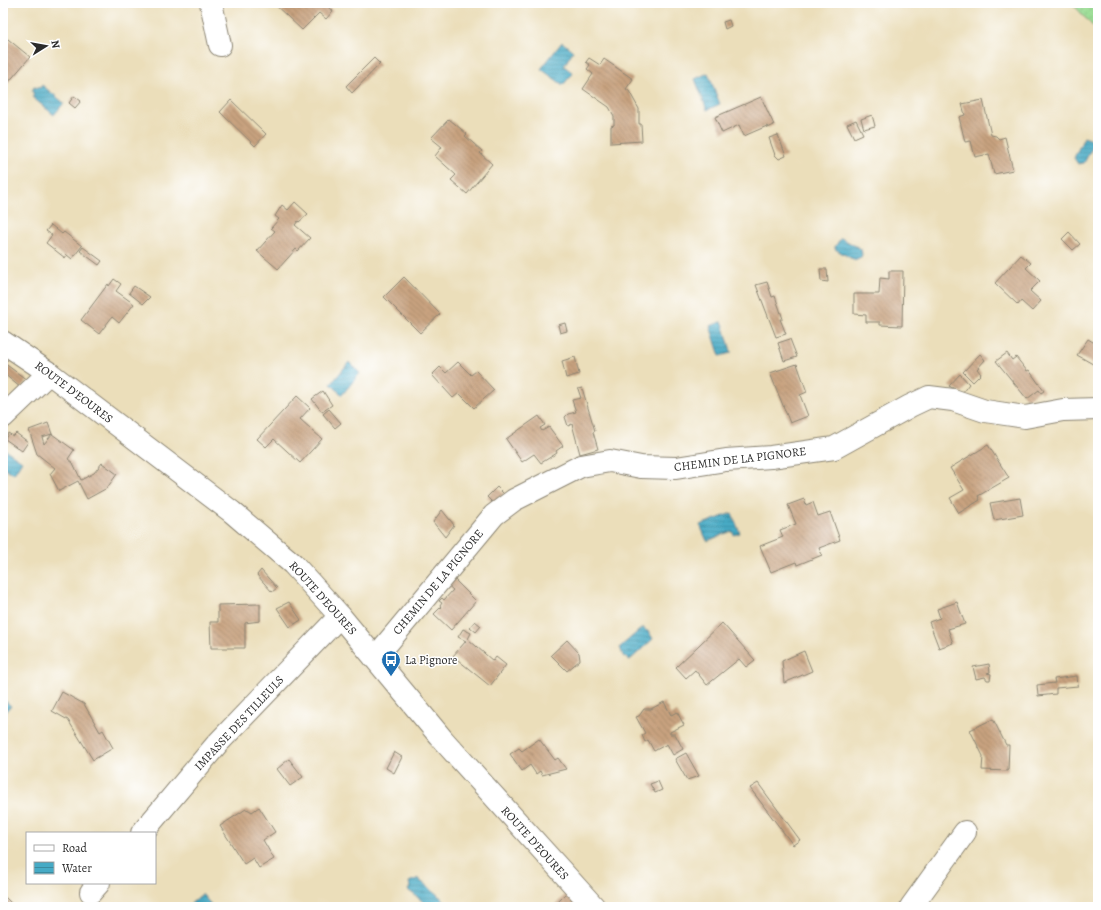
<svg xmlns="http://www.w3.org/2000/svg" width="1101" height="910" font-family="Alegreya,serif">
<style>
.grass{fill:url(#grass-dots);stroke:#648460}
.water{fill:url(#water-rules);stroke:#386a78}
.building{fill:url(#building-back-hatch)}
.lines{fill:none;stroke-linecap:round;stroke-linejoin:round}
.minor-casing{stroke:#8b8472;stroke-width:24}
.tertiary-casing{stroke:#8b8472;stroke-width:24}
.minor{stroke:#fff;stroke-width:22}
.tertiary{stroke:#fff;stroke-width:22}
.labels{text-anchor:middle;stroke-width:3;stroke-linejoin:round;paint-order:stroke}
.street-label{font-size:12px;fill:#2b2b2b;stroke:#fff}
.poi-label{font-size:12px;fill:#2b2b2b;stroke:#fff;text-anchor:start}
</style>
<defs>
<pattern id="grass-dots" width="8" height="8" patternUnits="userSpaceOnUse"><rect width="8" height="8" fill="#9cde96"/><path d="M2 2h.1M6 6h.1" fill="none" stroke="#87bf81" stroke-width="1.8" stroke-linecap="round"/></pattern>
<pattern id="water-rules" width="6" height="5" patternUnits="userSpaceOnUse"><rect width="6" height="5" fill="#46aac5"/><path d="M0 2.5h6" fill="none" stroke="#3b8ba0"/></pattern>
<pattern id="building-back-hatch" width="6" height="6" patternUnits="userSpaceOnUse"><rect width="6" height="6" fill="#c8a27f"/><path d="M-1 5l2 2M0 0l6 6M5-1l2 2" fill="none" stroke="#a38468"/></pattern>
</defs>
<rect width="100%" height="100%" fill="#fff"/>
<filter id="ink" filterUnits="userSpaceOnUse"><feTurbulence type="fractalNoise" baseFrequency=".025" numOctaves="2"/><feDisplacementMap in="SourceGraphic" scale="8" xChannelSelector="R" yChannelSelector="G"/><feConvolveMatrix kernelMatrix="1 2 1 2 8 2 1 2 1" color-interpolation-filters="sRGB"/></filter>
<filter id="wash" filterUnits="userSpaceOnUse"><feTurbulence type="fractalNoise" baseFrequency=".012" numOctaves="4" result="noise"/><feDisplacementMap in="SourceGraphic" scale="16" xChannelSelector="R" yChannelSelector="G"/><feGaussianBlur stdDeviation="0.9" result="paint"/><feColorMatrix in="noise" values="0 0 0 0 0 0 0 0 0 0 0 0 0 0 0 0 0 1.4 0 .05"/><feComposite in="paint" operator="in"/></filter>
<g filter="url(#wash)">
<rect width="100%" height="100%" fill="#ebdeba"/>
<path class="grass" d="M 1072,3 L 1098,3 L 1098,32 Z"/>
<path class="water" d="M 562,42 L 573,51 L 564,66 L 573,73 L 563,85 L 541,69 Z
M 708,73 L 720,104 L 707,110 L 695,79 Z
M 42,85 L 64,103 L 54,115 L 32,97 L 34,95 L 32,91 L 34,87 L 40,88 Z
M 1084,137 L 1095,142 L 1084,163 L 1078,164 L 1074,158 Z
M 841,238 L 861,249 L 862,254 L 861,258 L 854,260 L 835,249 L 835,247 L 840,239 Z
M 721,322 L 723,323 L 731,351 L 731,353 L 720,356 L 710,326 Z
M 349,362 L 360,373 L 342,395 L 331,384 Z
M 3,448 L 22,461 L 14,474 L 3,467 Z
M 732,513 L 740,533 L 734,535 L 732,531 L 707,541 L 700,525 Z
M 643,627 L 644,629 L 649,632 L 653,639 L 630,660 L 623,656 L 620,647 Z
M 3,699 L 11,706 L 3,716 Z
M 417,878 L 445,901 L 440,907 L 430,907 L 408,890 L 410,887 L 409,882 L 413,880 L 416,880 Z
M 202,894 L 213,907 L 187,907 Z"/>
<g id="blocks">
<path class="building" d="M 273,3 L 324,3 L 333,11 L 326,19 L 319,13 L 302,30 Z
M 729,20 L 731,26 L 725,29 L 723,22 Z
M 3,35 L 30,57 L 7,84 L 3,81 Z
M 374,58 L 380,64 L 352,93 L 346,86 Z
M 589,58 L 600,65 L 604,59 L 633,79 L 626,89 L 629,91 L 639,109 L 639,124 L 641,124 L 642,141 L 611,143 L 611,126 L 614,125 L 614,116 L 609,107 L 583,89 L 593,74 L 587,69 L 590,65 L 586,62 Z
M 74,96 L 81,101 L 75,108 L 69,103 Z
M 761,97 L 774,125 L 768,128 L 767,126 L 744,136 L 739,125 L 722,133 L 715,117 Z
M 231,100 L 266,134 L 255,146 L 220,112 Z
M 983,100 L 991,135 L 996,136 L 999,139 L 1005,137 L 1013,170 L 994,174 L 989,154 L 975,157 L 971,141 L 965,142 L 959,117 L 965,115 L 962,104 Z
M 872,115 L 875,126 L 864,129 L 861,119 Z
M 449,119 L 467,134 L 465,136 L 482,151 L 480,153 L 492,164 L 467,194 L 451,180 L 456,175 L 435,156 L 442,147 L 431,138 Z
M 856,120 L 863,134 L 854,138 L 847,124 Z
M 778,135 L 786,156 L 779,159 L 775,155 L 769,138 Z
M 295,202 L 308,214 L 299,222 L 298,221 L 295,225 L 310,238 L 298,251 L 296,249 L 278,269 L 257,251 L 275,231 L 271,228 L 279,219 L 275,216 L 282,205 L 288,210 Z
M 51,225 L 62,234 L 64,232 L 82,246 L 72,259 L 67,255 L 65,258 L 46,243 L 52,235 L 46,231 Z
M 1069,232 L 1080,244 L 1073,250 L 1062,239 Z
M 83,247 L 102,261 L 99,265 L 80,251 Z
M 1021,255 L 1031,263 L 1026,268 L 1040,281 L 1030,291 L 1041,301 L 1032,311 L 1021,301 L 1018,305 L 995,283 Z
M 820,269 L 827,269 L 828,282 L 821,281 Z
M 889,271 L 903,271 L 902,326 L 880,325 L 880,322 L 866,322 L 866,315 L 854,314 L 854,294 L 879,294 L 880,278 L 889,279 Z
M 404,277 L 440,314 L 420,333 L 384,297 Z
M 114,279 L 121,284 L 116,291 L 134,304 L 119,323 L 112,317 L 99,334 L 81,320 L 108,284 L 109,286 Z
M 767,282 L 772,297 L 775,296 L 783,319 L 780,319 L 786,334 L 776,337 L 756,285 Z
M 134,286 L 150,297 L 143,304 L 129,293 Z
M 565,323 L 567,331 L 560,333 L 558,325 Z
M 790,339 L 797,357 L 784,361 L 778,343 Z
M 1088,339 L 1098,345 L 1098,367 L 1077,355 Z
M 1007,353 L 1012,360 L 1016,357 L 1027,371 L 1029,370 L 1044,391 L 1041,393 L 1039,390 L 1027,399 L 996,361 Z
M 980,354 L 985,360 L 977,369 L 981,374 L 973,382 L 963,372 Z
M 3,355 L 9,359 L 4,363 L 27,380 L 21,388 L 3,373 Z
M 575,357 L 579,374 L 566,378 L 562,361 Z
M 458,362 L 471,375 L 476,371 L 494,390 L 474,408 L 459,393 L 453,398 L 432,375 L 440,367 L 446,373 Z
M 797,364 L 807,392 L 800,395 L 808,416 L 790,423 L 770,373 Z
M 960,374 L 969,384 L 962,393 L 949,386 Z
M 582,388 L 595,431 L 593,432 L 598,449 L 580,454 L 572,424 L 568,426 L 565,417 L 568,414 L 576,412 L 572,400 L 581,398 L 578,389 Z
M 323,391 L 332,405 L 322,412 L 312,399 Z
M 297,396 L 310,408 L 300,419 L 322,439 L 300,463 L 274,439 L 266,447 L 257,439 Z
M 329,409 L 341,423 L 335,428 L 323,414 Z
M 539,416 L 545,425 L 540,428 L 542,431 L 549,427 L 563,446 L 556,451 L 557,453 L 541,463 L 534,454 L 522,462 L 506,439 Z
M 48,423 L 52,434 L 42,437 L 44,444 L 52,434 L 74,450 L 68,459 L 73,463 L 81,480 L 94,473 L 102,463 L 117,474 L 107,488 L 87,499 L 78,481 L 59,491 L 50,474 L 55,468 L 37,454 L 29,430 Z
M 8,433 L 13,436 L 16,433 L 28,442 L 22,451 L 5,439 Z
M 988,445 L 1009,478 L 978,496 L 980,500 L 959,513 L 950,498 L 964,490 L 950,468 Z
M 497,487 L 504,494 L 494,504 L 487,497 Z
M 1020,498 L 1023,515 L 994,520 L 990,503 Z
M 804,499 L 806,505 L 813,502 L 818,516 L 830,512 L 840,540 L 819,548 L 822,555 L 797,565 L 796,562 L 771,572 L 760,546 L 783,537 L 780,530 L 796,524 L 788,505 Z
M 442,510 L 454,525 L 445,537 L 433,522 Z
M 261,570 L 277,588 L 272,592 L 257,575 Z
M 451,576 L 476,601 L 451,630 L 434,614 L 441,607 L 440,606 L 442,603 L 439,601 L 442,598 L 444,600 L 453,590 L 445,583 Z
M 289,602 L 301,620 L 290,627 L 277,608 Z
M 957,602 L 965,624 L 948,629 L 953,643 L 939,648 L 929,622 L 940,618 L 937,609 Z
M 260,604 L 260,621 L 245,623 L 245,648 L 211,648 L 210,622 L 218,622 L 218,605 Z
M 475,621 L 481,626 L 476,632 L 470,627 Z
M 722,623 L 755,660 L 746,667 L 739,659 L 707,685 L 695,670 L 686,678 L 676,667 Z
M 463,629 L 471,633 L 468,639 L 493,661 L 496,657 L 506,665 L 490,686 L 453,656 L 466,641 L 458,637 Z
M 567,640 L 579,653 L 580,660 L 567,671 L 551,655 Z
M 804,651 L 812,671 L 784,683 L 782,661 Z
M 989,664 L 990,672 L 987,673 L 991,674 L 990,680 L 987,680 L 985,677 L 976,679 L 973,667 Z
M 1077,676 L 1078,686 L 1056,688 L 1056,694 L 1038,696 L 1037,685 L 1055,683 L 1054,679 Z
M 62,692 L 84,704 L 100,732 L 103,730 L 113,748 L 93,760 L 68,720 L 52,711 Z
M 664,702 L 671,715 L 677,712 L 684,725 L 670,732 L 670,734 L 675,734 L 683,749 L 673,755 L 667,744 L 654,751 L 648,740 L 645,742 L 642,735 L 645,733 L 636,717 L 639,716 L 644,709 L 651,709 Z
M 993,719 L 1006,745 L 1009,745 L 1008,771 L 982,770 L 983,756 L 970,730 Z
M 539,739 L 555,760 L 558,758 L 566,769 L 542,775 L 540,771 L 536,774 L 530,765 L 522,771 L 510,754 L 519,748 L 522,751 Z
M 394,752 L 402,757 L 394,773 L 386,768 Z
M 686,753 L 699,776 L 687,780 L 675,759 Z
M 289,759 L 303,777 L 290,786 L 277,769 Z
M 658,781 L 662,790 L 655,793 L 650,784 Z
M 758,783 L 800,840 L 793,845 L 750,788 Z
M 259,807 L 275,832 L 263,840 L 274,859 L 259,868 L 253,858 L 244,864 L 220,826 L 246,809 L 249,810 L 252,812 Z
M 569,891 L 585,907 L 553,907 Z
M 4,896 L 15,907 L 3,907 L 3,897 Z"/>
</g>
</g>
<g filter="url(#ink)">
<use href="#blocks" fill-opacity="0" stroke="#8b8472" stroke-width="1"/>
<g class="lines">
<g class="minor-casing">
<path id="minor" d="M 211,3 L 220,45
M 3,417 L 49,373
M 375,658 L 494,515 L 514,500 L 581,466 L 610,461 L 641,467 L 676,468 L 726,460 L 771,457 L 834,448 L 910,406 L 929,397 L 953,400 L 985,411 L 1025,417 L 1063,410 L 1098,409
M 142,833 L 217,744 L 340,616
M 91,892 L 99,883
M 911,907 L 965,832"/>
</g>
<g class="tertiary-casing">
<path id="tertiary" d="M 3,342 L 49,373 L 232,512 L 293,564 L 340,616 L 443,740 L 594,907"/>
</g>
<use href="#minor" class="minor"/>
<use href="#tertiary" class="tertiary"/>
</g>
</g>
<defs>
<g id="bus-pin" transform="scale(1)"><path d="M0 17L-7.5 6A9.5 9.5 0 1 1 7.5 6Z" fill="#1f6fb2" stroke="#fff"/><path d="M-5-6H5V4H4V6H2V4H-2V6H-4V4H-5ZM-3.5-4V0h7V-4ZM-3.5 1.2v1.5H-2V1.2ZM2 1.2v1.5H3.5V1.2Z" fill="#fff"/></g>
</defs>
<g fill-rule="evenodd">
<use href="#bus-pin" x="391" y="660"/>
</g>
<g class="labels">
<g class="street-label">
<text transform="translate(74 392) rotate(37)" y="4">ROUTE D'EOURES</text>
<text transform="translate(740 459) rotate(-7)" y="4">CHEMIN DE LA PIGNORE</text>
<text transform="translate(438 582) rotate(-50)" y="4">CHEMIN DE LA PIGNORE</text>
<text transform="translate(323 598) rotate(48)" y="4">ROUTE D'EOURES</text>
<text transform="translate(239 723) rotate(-47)" y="4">IMPASSE DES TILLEULS</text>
<text transform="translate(535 843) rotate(48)" y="4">ROUTE D'EOURES</text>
</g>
<g class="poi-label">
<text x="405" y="664">La Pignore</text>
</g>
</g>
<rect width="1101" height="910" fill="none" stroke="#fff" stroke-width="16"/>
<rect x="26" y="832" width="130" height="52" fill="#ffffff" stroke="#aaaaaa"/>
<rect x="34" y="845" width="20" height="6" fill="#ffffff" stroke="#aaaaaa"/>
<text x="62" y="852" font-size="12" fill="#2b2b2b">Road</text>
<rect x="34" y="862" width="20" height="12" fill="url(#water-rules)" stroke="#aaaaaa"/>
<text x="62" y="872" font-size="12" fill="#2b2b2b">Water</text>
<g transform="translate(46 46) rotate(79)" stroke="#ffffff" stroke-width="3" paint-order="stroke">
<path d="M0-3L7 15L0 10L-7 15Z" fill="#2b2b2b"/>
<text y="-6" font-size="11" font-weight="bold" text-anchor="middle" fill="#2b2b2b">N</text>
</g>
</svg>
